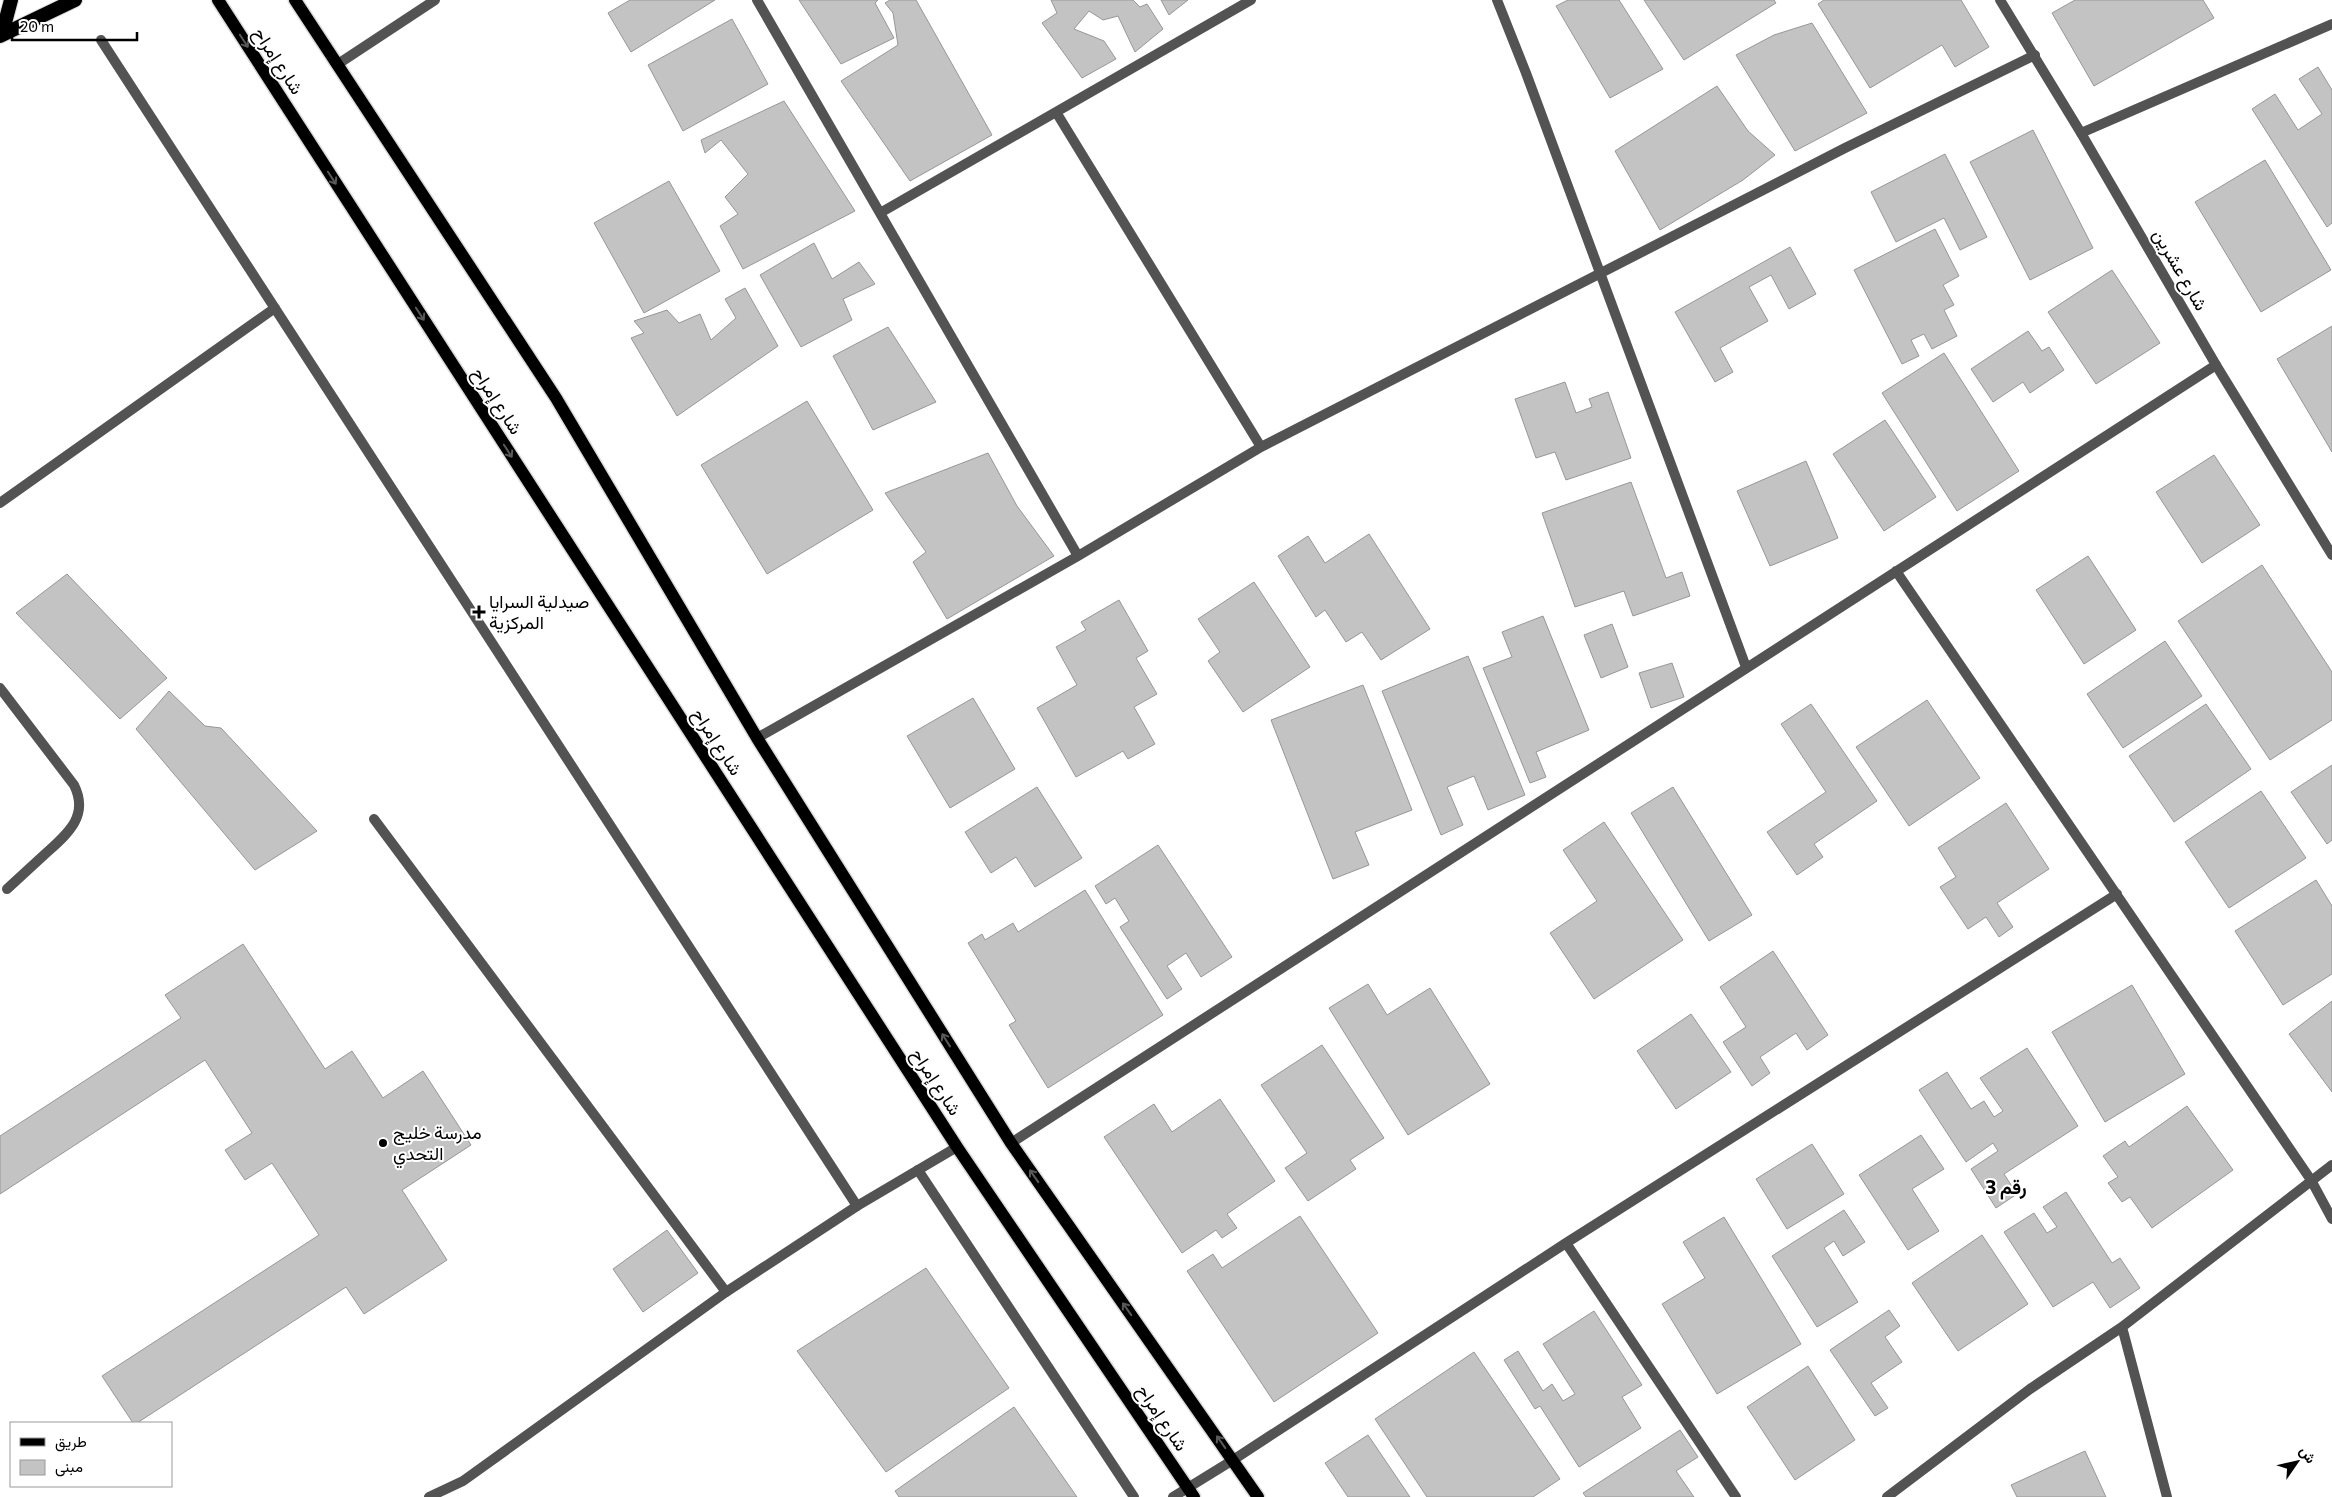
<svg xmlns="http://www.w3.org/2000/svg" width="2332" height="1497" font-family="Commissioner,Vazirmatn,sans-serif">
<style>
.building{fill:#c3c3c3;stroke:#979797}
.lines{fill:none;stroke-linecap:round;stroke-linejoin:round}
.primary-casing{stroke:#dbdbdb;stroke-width:15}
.trunk-casing{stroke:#dbdbdb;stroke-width:16}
.service{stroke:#535353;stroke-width:10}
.minor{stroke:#535353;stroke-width:10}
.tertiary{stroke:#535353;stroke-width:10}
.primary{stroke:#000;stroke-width:12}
.trunk{stroke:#000;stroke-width:14}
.oneway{stroke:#595959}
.poi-dot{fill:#000;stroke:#fff;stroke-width:2}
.labels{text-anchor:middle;stroke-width:4;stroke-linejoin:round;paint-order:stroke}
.street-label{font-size:18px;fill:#000;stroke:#fff}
.poi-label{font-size:18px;fill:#000;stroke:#fff;text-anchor:start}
.neighbourhood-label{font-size:19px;font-weight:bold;fill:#000;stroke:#fff}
</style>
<rect width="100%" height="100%" fill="#fff"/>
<path class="building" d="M 630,0 L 715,0 L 631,52 L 608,13 Z
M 799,0 L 878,0 L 875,3 L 894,38 L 841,64 Z
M 890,0 L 916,0 L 992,135 L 910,181 L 841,81 L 898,45 L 893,13 L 885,3 Z
M 1051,0 L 1133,0 L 1140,7 L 1147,4 L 1163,29 L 1135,52 L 1118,16 L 1103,20 L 1089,11 L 1074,29 L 1104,41 L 1116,59 L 1082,78 L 1042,23 L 1057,13 Z
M 1161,0 L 1188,0 L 1169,15 Z
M 1568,0 L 1619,0 L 1663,69 L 1610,98 L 1556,6 Z
M 1644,0 L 1774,0 L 1776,3 L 1684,60 Z
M 1824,0 L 1961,0 L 1989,47 L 1955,67 L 1942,45 L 1870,88 L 1818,4 Z
M 2075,0 L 2203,0 L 2214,18 L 2094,86 L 2052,13 Z
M 732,19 L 768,84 L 683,131 L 648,65 Z
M 1812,23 L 1867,113 L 1795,151 L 1736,55 L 1774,35 Z
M 2318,67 L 2332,90 L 2332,223 L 2327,227 L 2252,109 L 2275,94 L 2298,130 L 2322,114 L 2299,79 Z
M 1717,86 L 1748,131 L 1775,155 L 1743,180 L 1660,230 L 1615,151 Z
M 784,101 L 855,211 L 743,269 L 720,226 L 738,214 L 725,197 L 748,174 L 721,140 L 705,153 L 701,140 Z
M 2033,130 L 2093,248 L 2030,280 L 1970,162 Z
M 1945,154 L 1987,237 L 1960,250 L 1944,218 L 1896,242 L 1871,192 Z
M 2265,160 L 2331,270 L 2261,312 L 2195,202 Z
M 669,181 L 720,271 L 644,313 L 594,223 Z
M 1935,229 L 1959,276 L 1943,285 L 1954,305 L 1944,310 L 1957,336 L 1932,349 L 1924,334 L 1911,340 L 1919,356 L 1902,364 L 1854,270 Z
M 814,243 L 832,279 L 859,262 L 875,284 L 843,299 L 852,320 L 801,347 L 760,275 Z
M 1790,247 L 1816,294 L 1789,309 L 1771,275 L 1749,287 L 1768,321 L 1720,348 L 1733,372 L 1715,382 L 1675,312 Z
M 2112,270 L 2160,343 L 2096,384 L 2048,312 Z
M 745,288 L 778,346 L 677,416 L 631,338 L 644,333 L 634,321 L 667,310 L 679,323 L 700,314 L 711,340 L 736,318 L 725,299 Z
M 2332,326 L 2332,452 L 2277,359 Z
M 888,327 L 936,402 L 873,430 L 833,356 Z
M 2028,331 L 2042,351 L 2049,347 L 2064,370 L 2030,393 L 2023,382 L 1993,402 L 1971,369 Z
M 1944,353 L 2019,471 L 1957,511 L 1882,393 Z
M 1565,382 L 1576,413 L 1592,407 L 1589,399 L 1608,392 L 1631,458 L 1566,480 L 1555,452 L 1536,458 L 1515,399 Z
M 807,401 L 873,510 L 767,574 L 701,465 Z
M 1885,420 L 1936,497 L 1884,531 L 1833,454 Z
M 988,453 L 1017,506 L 1054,556 L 947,619 L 913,562 L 926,552 L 885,493 Z
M 2214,455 L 2260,525 L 2202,563 L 2156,492 Z
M 1806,461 L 1838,538 L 1770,566 L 1737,491 Z
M 1631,482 L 1666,578 L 1682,572 L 1690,596 L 1633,616 L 1624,591 L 1575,607 L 1542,513 Z
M 1369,534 L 1430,629 L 1381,660 L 1362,632 L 1346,642 L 1325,610 L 1316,617 L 1278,556 L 1308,536 L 1325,563 Z
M 2088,556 L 2136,630 L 2084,664 L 2036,590 Z
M 2262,565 L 2332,672 L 2332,720 L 2270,760 L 2178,621 Z
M 67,574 L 167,678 L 120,719 L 16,613 Z
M 1254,582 L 1310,667 L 1243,712 L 1208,661 L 1220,652 L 1198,619 Z
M 1119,600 L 1148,651 L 1136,658 L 1157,694 L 1134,707 L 1155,744 L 1128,759 L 1123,751 L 1076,777 L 1037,708 L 1077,685 L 1056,647 L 1086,630 L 1081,622 Z
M 1543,616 L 1589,730 L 1536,752 L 1546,777 L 1530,783 L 1483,668 L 1512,657 L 1502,632 Z
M 1612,624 L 1628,667 L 1601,678 L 1584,635 Z
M 2165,641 L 2202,696 L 2123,748 L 2087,694 Z
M 1468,656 L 1525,795 L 1488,810 L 1474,776 L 1447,787 L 1463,825 L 1441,835 L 1382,691 Z
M 1672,663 L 1684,697 L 1651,708 L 1639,673 Z
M 1363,685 L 1412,810 L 1355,832 L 1369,865 L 1333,879 L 1271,720 Z
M 169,691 L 205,726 L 221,728 L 317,831 L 255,870 L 136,729 Z
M 973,698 L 1015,769 L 950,808 L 907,736 Z
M 1927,700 L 1980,778 L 1909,826 L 1856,747 Z
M 1811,704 L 1877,801 L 1814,844 L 1823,857 L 1797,875 L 1767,832 L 1826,792 L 1781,724 Z
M 2206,704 L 2251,769 L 2174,822 L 2129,756 Z
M 2332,765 L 2332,840 L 2327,844 L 2291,792 Z
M 1037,787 L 1082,858 L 1035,887 L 1016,857 L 991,873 L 965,832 Z
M 1673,787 L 1752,915 L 1709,941 L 1631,813 Z
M 2261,791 L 2306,858 L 2229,908 L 2185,842 Z
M 2006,803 L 2049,869 L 1997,903 L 2013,927 L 1999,937 L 1986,917 L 1968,929 L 1940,887 L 1956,877 L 1938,848 Z
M 1604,822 L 1683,940 L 1594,999 L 1550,933 L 1597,901 L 1563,850 Z
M 1158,845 L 1232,957 L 1201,977 L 1186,953 L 1167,966 L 1182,989 L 1167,999 L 1120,927 L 1129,921 L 1115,898 L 1106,904 L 1095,886 Z
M 2316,880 L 2332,906 L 2332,974 L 2283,1005 L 2235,931 Z
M 1085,890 L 1163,1015 L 1048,1088 L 1009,1025 L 1016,1021 L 968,943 L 982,934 L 985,940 L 1013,923 L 1018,932 Z
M 243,944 L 325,1069 L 352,1051 L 383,1098 L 423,1071 L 471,1145 L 402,1190 L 447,1260 L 364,1314 L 346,1287 L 137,1423 L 133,1423 L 102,1376 L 319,1235 L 272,1163 L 245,1180 L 225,1150 L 252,1133 L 205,1060 L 0,1194 L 0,1136 L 181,1018 L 165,995 Z
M 1773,951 L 1828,1035 L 1807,1050 L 1796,1033 L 1760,1057 L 1770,1073 L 1752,1086 L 1723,1042 L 1746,1027 L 1720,987 Z
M 1368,984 L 1387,1015 L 1430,988 L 1490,1084 L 1408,1135 L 1329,1008 Z
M 2132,985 L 2185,1074 L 2105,1122 L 2052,1032 Z
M 2332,1001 L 2332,1092 L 2289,1034 Z
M 1691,1014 L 1731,1072 L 1676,1109 L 1637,1051 Z
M 1322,1045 L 1384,1138 L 1350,1160 L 1356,1169 L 1308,1201 L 1285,1168 L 1307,1153 L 1261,1085 Z
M 2027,1048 L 2078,1126 L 2004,1174 L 2017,1194 L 1996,1208 L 1971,1169 L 1998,1151 L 1993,1143 L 1966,1162 L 1919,1090 L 1947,1072 L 1971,1109 L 1984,1101 L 1994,1117 L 2003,1111 L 1980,1078 Z
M 1220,1099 L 1275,1181 L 1227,1214 L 1237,1228 L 1222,1238 L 1216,1230 L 1182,1253 L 1104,1137 L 1154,1104 L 1172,1132 Z
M 2187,1106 L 2233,1170 L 2152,1228 L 2130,1197 L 2122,1202 L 2108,1183 L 2118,1177 L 2103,1156 L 2125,1141 L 2129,1147 Z
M 1921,1135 L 1944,1169 L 1912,1189 L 1939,1231 L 1908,1250 L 1859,1175 Z
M 1812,1144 L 1844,1194 L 1787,1229 L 1756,1179 Z
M 2066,1192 L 2112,1263 L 2120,1258 L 2140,1288 L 2110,1308 L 2093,1282 L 2053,1307 L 2004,1232 L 2034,1213 L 2047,1233 L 2057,1227 L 2043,1207 Z
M 1844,1210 L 1865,1242 L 1843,1256 L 1834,1241 L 1824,1248 L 1858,1302 L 1817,1327 L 1772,1256 Z
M 1300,1216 L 1378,1333 L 1274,1402 L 1187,1271 L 1213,1254 L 1222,1268 Z
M 1724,1217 L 1801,1344 L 1717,1394 L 1662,1304 L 1705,1278 L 1683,1242 Z
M 667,1230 L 698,1273 L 643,1312 L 613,1269 Z
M 1982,1235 L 2028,1304 L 1958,1351 L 1912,1283 Z
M 926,1268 L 1009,1388 L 886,1472 L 797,1351 Z
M 1889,1310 L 1900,1326 L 1885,1337 L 1902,1362 L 1871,1383 L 1888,1408 L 1875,1416 L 1830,1350 Z
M 1594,1311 L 1642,1385 L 1622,1397 L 1641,1428 L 1579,1467 L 1540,1406 L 1535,1409 L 1504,1360 L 1518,1351 L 1543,1391 L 1552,1384 L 1563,1401 L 1575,1394 L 1543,1344 Z
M 1474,1352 L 1560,1479 L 1533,1497 L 1427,1497 L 1375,1419 Z
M 1808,1366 L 1855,1440 L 1795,1480 L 1747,1407 Z
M 1014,1407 L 1077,1497 L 899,1497 L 895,1491 Z
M 1680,1430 L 1698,1457 L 1676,1471 L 1694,1497 L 1586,1497 L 1583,1493 Z
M 1368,1435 L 1410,1497 L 1348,1497 L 1325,1463 Z
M 2085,1451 L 2106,1497 L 2017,1497 L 2011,1485 Z"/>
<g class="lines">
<g class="primary-casing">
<path id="primary" d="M 218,0 L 957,1147 L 1194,1497
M 295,0 L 556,398 L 757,738 L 1011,1143 L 1258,1497"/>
</g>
<g class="trunk-casing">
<path id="trunk" d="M 2,34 L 11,0
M 0,36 L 75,0"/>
</g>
<path class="service" d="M 101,40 L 857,1206
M 0,503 L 275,308
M 0,688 L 74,785 C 90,817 66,835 44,855 C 32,866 19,878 7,889
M 374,819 L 726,1292
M 918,1170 L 1134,1497"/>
<path class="minor" d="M 757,0 L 1078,556
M 1497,0 L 1526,73 L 1746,667
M 338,64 L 435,0
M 1056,112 L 1261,447
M 2081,133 L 2332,24
M 880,213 L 1251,0
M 1896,571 L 2311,1180 L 2332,1219
M 757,738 L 1078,556 L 1261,447 L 1845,148 L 2035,55
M 1011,1143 L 2216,365
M 1566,1243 L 1736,1497
M 2122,1327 L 2167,1497
M 429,1497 L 463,1481 L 726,1292 L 857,1206 L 957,1147
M 1173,1497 L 1233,1460 L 1566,1243 L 2117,894
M 1887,1497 L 2030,1389 L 2122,1327 L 2332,1165"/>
<path class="tertiary" d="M 2000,0 L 2081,133 L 2216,365 L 2332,555"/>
<use href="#primary" class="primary"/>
<use href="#trunk" class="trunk"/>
</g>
<defs><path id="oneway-shaft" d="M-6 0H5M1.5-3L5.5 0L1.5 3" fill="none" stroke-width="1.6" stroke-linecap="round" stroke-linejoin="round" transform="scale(1.25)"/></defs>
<g class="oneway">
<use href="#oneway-shaft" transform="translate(244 41) rotate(57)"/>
<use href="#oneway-shaft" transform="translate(332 178) rotate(57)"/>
<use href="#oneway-shaft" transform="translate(420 314) rotate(57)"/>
<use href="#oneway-shaft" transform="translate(508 451) rotate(57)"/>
<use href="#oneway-shaft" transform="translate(946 1040) rotate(-122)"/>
<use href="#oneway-shaft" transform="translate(1034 1176) rotate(-125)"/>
<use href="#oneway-shaft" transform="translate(1127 1309) rotate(-125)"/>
<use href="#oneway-shaft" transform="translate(1221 1442) rotate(-125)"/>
</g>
<g class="poi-dot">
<path d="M476.5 604.5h5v5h5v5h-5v5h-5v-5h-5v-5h5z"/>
<circle cx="383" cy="1143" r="5"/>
</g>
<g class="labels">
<g class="street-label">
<text transform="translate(278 61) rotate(57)" y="6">شارع إمراح</text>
<text transform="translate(2180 270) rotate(60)" y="6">شارع عشرين</text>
<text transform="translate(497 401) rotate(57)" y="6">شارع إمراح</text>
<text transform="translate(717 742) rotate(57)" y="6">شارع إمراح</text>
<text transform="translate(936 1082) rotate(57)" y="6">شارع إمراح</text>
<text transform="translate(1162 1418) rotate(56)" y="6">شارع إمراح</text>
</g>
<g class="poi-label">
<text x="489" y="608">صيدلية السرايا<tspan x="489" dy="21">المركزية</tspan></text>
<text x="393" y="1139">مدرسة خليج<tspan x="393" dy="21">التحدي</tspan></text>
</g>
<g class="neighbourhood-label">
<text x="2006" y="1194">رقم 3</text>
</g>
</g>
<rect x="10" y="1422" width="162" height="65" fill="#ffffff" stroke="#999999"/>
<rect x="20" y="1438" width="25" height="8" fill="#000000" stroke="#999999"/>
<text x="55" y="1447" font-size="15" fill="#000000">طريق</text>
<rect x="20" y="1460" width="25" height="15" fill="#c3c3c3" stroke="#999999"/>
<text x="55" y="1472" font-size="15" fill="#000000">مبنى</text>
<g transform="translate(2297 1462) rotate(56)" stroke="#ffffff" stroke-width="4" paint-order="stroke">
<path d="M0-4L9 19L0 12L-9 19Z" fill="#000000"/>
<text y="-8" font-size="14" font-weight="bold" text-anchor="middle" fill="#000000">ش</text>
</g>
<path d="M12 32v8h125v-8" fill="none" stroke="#000000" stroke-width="2.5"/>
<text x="20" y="32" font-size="15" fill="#000000" stroke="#ffffff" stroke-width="4" paint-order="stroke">20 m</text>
</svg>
